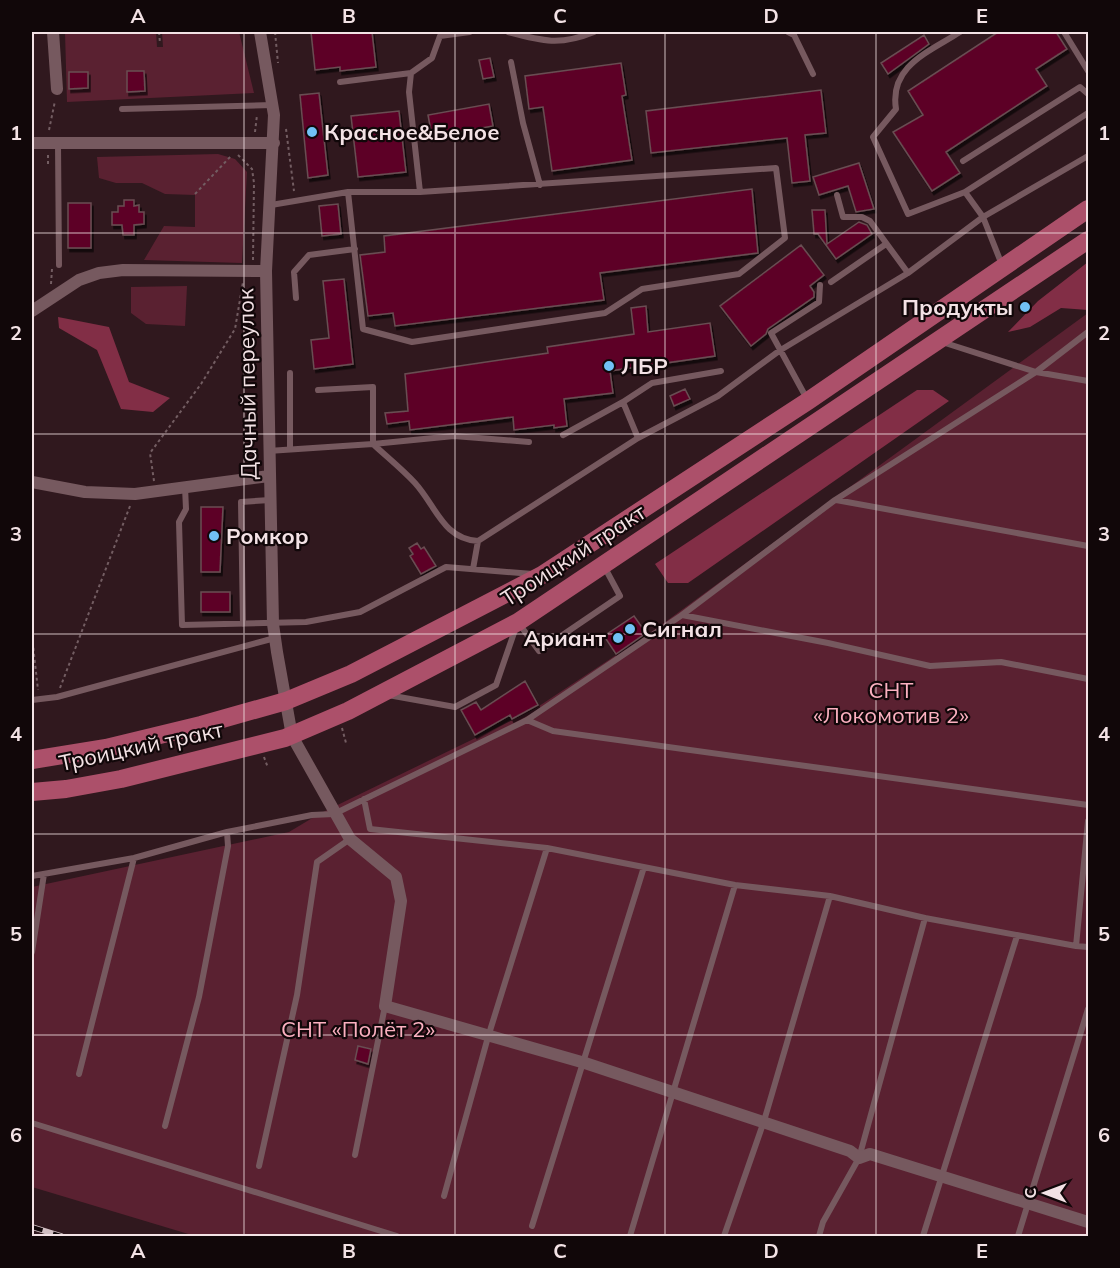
<svg xmlns="http://www.w3.org/2000/svg" width="1120" height="1268" font-family="Mulish,sans-serif">
<style>
.green{fill:#5a2131}
.forest{fill:#822e46}
.building{fill:#5d0628;stroke:#694d52;stroke-width:1.5;filter:url(#shadow)}
.lines{fill:none;stroke-linecap:round;stroke-linejoin:round}
.path{stroke:#735d62;stroke-width:2;stroke-dasharray:3 3;stroke-linecap:butt}
.service{stroke:#76595f;stroke-width:6}
.minor{stroke:#76595f;stroke-width:12}
.primary{stroke:#ac506a;stroke-width:18}
.rail-casing{stroke:#d1bfc3;stroke-width:6}
.rail{stroke:#110709;stroke-width:4;stroke-dasharray:11;stroke-linecap:butt}
.grid{fill:none;stroke:#f3e2e5;stroke-width:1.5;stroke-opacity:0.55}
.poi-dot{fill:#71c1f5;stroke:#110709;stroke-width:2}
.labels{text-anchor:middle;stroke-width:4.5;stroke-linejoin:round;paint-order:stroke}
.poi-label{font-size:22px;font-weight:bold;fill:#f3e2e5;stroke:#110709;text-anchor:start}
.street-label{font-size:22px;fill:#f3e2e5;stroke:#110709}
.park-label{font-size:22px;fill:#fbb0c0;stroke:#110709}
.neatline{fill:none;stroke:#f3e2e5;stroke-width:2}
.grid-label{font-size:20px;text-anchor:middle;font-weight:bold;fill:#f3e2e5}
</style>
<defs>
<filter id="shadow"><feDropShadow dx="2" dy="3.5" stdDeviation="0" flood-color="#0009"/></filter>
</defs>
<rect width="100%" height="100%" fill="#30181e"/>
<path class="green" d="M 65,32 L 156,32 L 157,47 L 163,47 L 162,32 L 239,32 L 254,93 L 67,102 Z
M 218,154 L 235,159 L 247,172 L 242,263 L 144,260 L 164,226 L 195,227 L 195,195 L 165,194 L 142,183 L 116,183 L 99,178 L 97,157 Z
M 187,286 L 185,326 L 146,324 L 131,313 L 131,287 Z
M 1088,313 L 1088,1236 L 195,1236 L 32,1187 L 32,887 L 289,832 L 319,814 L 533,710 L 657,628 Z"/>
<path class="forest" d="M 1088,262 L 1088,310 L 1061,308 L 1030,327 L 1008,332 L 1038,301 Z
M 58,317 L 109,327 L 129,382 L 170,398 L 153,412 L 121,409 L 97,350 L 59,328 Z
M 917,390 L 933,390 L 949,401 L 688,583 L 668,583 L 655,564 Z"/>
<path class="building" d="M 311,32 L 372,32 L 376,67 L 340,71 L 340,67 L 315,70 Z
M 998,32 L 1056,32 L 1067,49 L 1036,69 L 1047,86 L 946,152 L 960,173 L 932,191 L 893,132 L 923,115 L 908,91 Z
M 924,35 L 929,44 L 888,74 L 881,63 Z
M 490,58 L 494,77 L 483,79 L 479,60 Z
M 621,63 L 626,95 L 622,96 L 632,160 L 552,171 L 543,107 L 529,109 L 525,76 Z
M 127,71 L 144,71 L 145,91 L 127,92 Z
M 69,72 L 88,72 L 88,88 L 69,89 Z
M 821,90 L 826,133 L 805,135 L 810,181 L 792,183 L 787,138 L 651,153 L 646,111 Z
M 319,93 L 328,175 L 308,178 L 300,95 Z
M 489,104 L 493,126 L 432,137 L 428,115 Z
M 399,111 L 406,172 L 358,177 L 351,116 Z
M 859,163 L 874,209 L 856,212 L 848,186 L 819,195 L 813,177 Z
M 752,189 L 758,253 L 600,273 L 604,300 L 395,326 L 393,313 L 368,316 L 360,255 L 385,252 L 384,236 Z
M 124,200 L 134,200 L 134,206 L 139,205 L 139,212 L 144,212 L 144,224 L 134,225 L 134,235 L 123,235 L 122,225 L 112,225 L 112,212 L 118,212 L 118,206 L 124,206 Z
M 68,203 L 91,203 L 91,248 L 68,248 Z
M 338,204 L 341,234 L 322,236 L 319,206 Z
M 812,210 L 825,210 L 827,244 L 859,222 L 867,225 L 872,234 L 836,259 L 818,234 L 814,234 Z
M 801,245 L 824,275 L 810,286 L 814,292 L 814,297 L 768,329 L 766,334 L 751,346 L 720,306 Z
M 344,279 L 353,364 L 314,369 L 311,340 L 329,338 L 323,281 Z
M 646,306 L 648,332 L 710,323 L 715,356 L 610,371 L 613,393 L 564,399 L 567,426 L 554,428 L 554,425 L 514,430 L 513,417 L 410,430 L 409,421 L 387,424 L 385,413 L 408,411 L 405,374 L 548,353 L 547,347 L 634,334 L 631,308 Z
M 685,389 L 690,399 L 674,406 L 670,396 Z
M 201,507 L 223,507 L 220,572 L 201,572 Z
M 417,543 L 421,549 L 424,547 L 436,566 L 421,574 L 410,556 L 413,554 L 409,548 Z
M 201,592 L 230,592 L 230,612 L 201,612 Z
M 634,616 L 646,633 L 616,654 L 604,636 Z
M 525,681 L 538,705 L 512,719 L 510,715 L 475,735 L 461,710 L 476,702 L 481,710 Z
M 358,1046 L 371,1049 L 368,1064 L 355,1060 Z"/>
<g class="lines">
<path class="path" d="M 159,32 L 160,43
M 275,32 L 278,63
M 286,129 L 294,191
M 49,130 L 55,101
M 255,132 L 257,115
M 48,155 L 48,167
M 238,155 L 252,169 L 254,183 L 253,260
M 195,194 L 231,156
M 51,284 L 52,269
M 154,481 L 150,453 L 201,384 L 235,329 L 243,282
M 32,636 L 38,690
M 60,688 L 130,506
M 342,728 L 346,743
M 264,757 L 268,768"/>
<path class="service" d="M 508,32 C 542,41 560,46 594,32
M 788,32 L 794,35 L 813,74
M 960,32 C 929,52 889,66 896,109 L 873,137 L 908,214 L 965,192 L 1088,113
M 1064,32 L 1088,71
M 511,62 L 523,123 L 540,185
M 340,82 L 411,73
M 122,109 L 273,105
M 58,143 L 59,265
M 963,161 L 1080,87 L 1088,94
M 420,192 L 409,92 L 411,73 L 432,58 L 440,36 L 470,32
M 965,192 L 983,217 L 1002,265
M 837,195 L 843,217 L 862,217 L 870,221 L 908,273
M 271,205 L 348,192 L 420,192 L 776,168 L 785,238 L 739,274 L 642,289 L 605,313 L 412,342 L 363,329 L 348,192
M 831,282 L 886,244
M 296,298 L 294,272 L 309,255 L 355,249
M 942,342 L 1036,372 L 1088,381
M 290,373 L 290,449
M 807,399 L 771,333 L 819,302 L 820,285
M 623,402 L 638,438
M 563,435 L 623,402 L 652,383 L 721,371
M 373,444 L 454,436 L 529,442
M 373,444 C 387,457 402,469 415,483 C 436,506 443,539 478,541
M 268,451 L 373,444 L 373,387 L 318,390
M 185,487 L 186,509 L 179,522 L 182,625 L 306,622 L 360,612 L 446,567 L 533,574
M 836,500 L 1088,546
M 473,569 L 478,541 L 638,438 L 718,396 L 779,351 L 908,273 L 983,217 L 1088,156
M 682,615 L 828,643 L 930,666 L 1001,662 L 1088,679
M 243,624 L 241,502 L 270,500
M 520,625 L 539,651 L 620,596 L 604,566
M 388,695 L 455,707 L 496,685 L 516,627
M 32,700 L 57,697 L 275,638
M 527,720 L 553,731 L 1088,805
M 364,799 L 370,829 L 547,848 L 735,885 L 830,896 L 925,918 L 1076,946
M 1088,821 L 1076,946 L 1088,947
M 32,876 L 134,858 L 227,832
M 32,952 L 44,874
M 79,1074 L 134,858
M 32,1123 L 397,1236
M 165,1126 L 199,997 L 228,846 L 227,832 L 312,815 L 334,814 L 527,720 L 682,615 L 835,500 L 1036,372 L 1088,332
M 355,1155 L 385,1006
M 259,1166 L 297,995 L 317,862 L 350,839
M 444,1196 L 488,1037 L 547,848
M 532,1226 L 644,867
M 630,1236 L 735,885
M 724,1236 L 764,1121 L 830,896
M 819,1236 L 823,1222 L 859,1158 L 925,918
M 923,1236 L 1017,936
M 1018,1236 L 1088,1009"/>
<path class="minor" d="M 53,32 L 57,89
M 260,32 L 274,115 L 266,271 L 273,624 L 277,652 L 292,736 L 350,839 L 396,877 L 401,901 L 385,1006 L 585,1063 L 850,1151 L 859,1158 L 870,1154 L 1088,1222
M 32,143 L 274,143
M 32,311 L 79,280 L 99,273 L 123,270 L 266,271
M 32,482 L 85,492 L 135,494 L 269,476"/>
<path class="primary" d="M 32,760 L 106,748 L 201,725 L 286,701 L 351,674 L 542,575 L 808,401 L 1088,209
M 32,792 L 66,789 L 121,779 L 285,738 L 348,711 L 518,622 L 1088,240"/>
<g class="rail-casing">
<path id="rail" d="M 32,1227 L 61,1236"/>
</g>
<use href="#rail" class="rail"/>
</g>
<path class="grid" d="M 244,32 L 244,1236M 455,32 L 455,1236M 665,32 L 665,1236M 876,32 L 876,1236M 32,233 L 1088,233M 32,434 L 1088,434M 32,634 L 1088,634M 32,834 L 1088,834M 32,1035 L 1088,1035"/>
<g class="poi-dot">
<circle cx="312" cy="132" r="6"/>
<circle cx="1025" cy="307" r="6"/>
<circle cx="609" cy="366" r="6"/>
<circle cx="214" cy="536" r="6"/>
<circle cx="630" cy="629" r="6"/>
<circle cx="618" cy="638" r="6"/>
</g>
<g class="labels">
<g class="poi-label">
<text x="324" y="140">Красное&amp;Белое</text>
<text x="1013" y="315" text-anchor="end">Продукты</text>
<text x="621" y="374">ЛБР</text>
<text x="226" y="544">Ромкор</text>
<text x="642" y="637">Сигнал</text>
<text x="606" y="646" text-anchor="end">Ариант</text>
</g>
<g class="street-label">
<text transform="translate(247 384) rotate(-91)" y="8">Дачный переулок</text>
<text transform="translate(573 555) rotate(-33)" y="8">Троицкий тракт</text>
<text transform="translate(141 746) rotate(-12)" y="8">Троицкий тракт</text>
</g>
<g class="park-label">
<text x="891" y="698">СНТ<tspan x="891" dy="25">«Локомотив 2»</tspan></text>
<text x="358" y="1037">СНТ «Полёт 2»</text>
</g>
</g>
<rect width="1120" height="1268" fill="none" stroke="#110709" stroke-width="66"/>
<g transform="translate(1045 1193) rotate(270)" stroke="#110709" stroke-width="4.5" paint-order="stroke">
<path d="M0-4.5L10 22L0 15L-10 22Z" fill="#f3e2e5"/>
<text y="-9" font-size="16" font-weight="bold" text-anchor="middle" fill="#f3e2e5">С</text>
</g>
<rect x="33" y="33" width="1054" height="1202" class="neatline"/>
<g class="grid-label">
<text x="138" y="23">A</text>
<text x="349" y="23">B</text>
<text x="560" y="23">C</text>
<text x="771" y="23">D</text>
<text x="982" y="23">E</text>
<text x="16" y="140">1</text>
<text x="1104" y="140">1</text>
<text x="16" y="340">2</text>
<text x="1104" y="340">2</text>
<text x="16" y="541">3</text>
<text x="1104" y="541">3</text>
<text x="16" y="741">4</text>
<text x="1104" y="741">4</text>
<text x="16" y="941">5</text>
<text x="1104" y="941">5</text>
<text x="16" y="1142">6</text>
<text x="1104" y="1142">6</text>
<text x="138" y="1258">A</text>
<text x="349" y="1258">B</text>
<text x="560" y="1258">C</text>
<text x="771" y="1258">D</text>
<text x="982" y="1258">E</text>
</g>
</svg>
